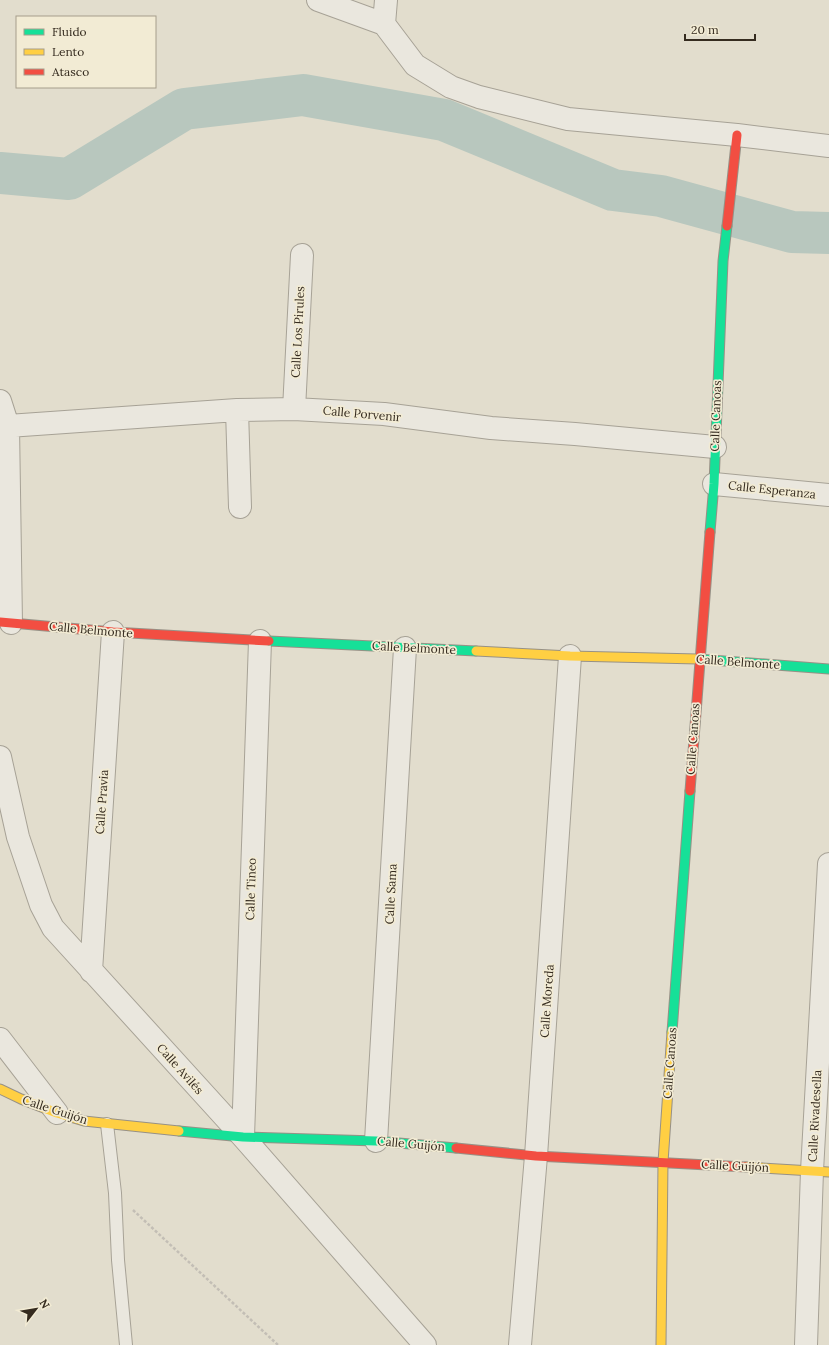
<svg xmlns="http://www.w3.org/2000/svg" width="829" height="1345" font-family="Lora,serif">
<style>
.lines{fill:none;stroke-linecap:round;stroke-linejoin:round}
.river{stroke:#b8c7be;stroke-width:42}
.lane-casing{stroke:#a7a296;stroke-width:14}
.street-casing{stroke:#a7a296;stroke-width:24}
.fast-casing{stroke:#979186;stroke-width:11}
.slow-casing{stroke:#979186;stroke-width:11}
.jam-casing{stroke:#979186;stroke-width:11}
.path{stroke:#c3beb5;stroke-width:2.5;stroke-dasharray:3 2;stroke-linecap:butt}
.lane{stroke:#eae7de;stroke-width:12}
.street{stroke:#eae7de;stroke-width:22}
.fast{stroke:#16e098;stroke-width:9}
.slow{stroke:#ffcf43;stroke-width:9}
.jam{stroke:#f24e42;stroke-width:9}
.labels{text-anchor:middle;stroke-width:3.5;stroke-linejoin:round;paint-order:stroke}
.street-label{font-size:12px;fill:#352b1f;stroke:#f2ebd4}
</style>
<rect width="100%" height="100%" fill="#e2ddcd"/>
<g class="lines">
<path class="river" d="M 0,173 L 69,179 L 184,109 L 303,95 L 444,120 L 613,190 L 661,196 L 792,232 L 829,233"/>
<g class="lane-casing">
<path id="lane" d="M 107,1124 L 115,1193 L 118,1260 L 126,1345"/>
</g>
<g class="street-casing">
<path id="street" d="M 318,0 L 384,24 L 415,65 L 451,87 L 479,97 L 568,119 L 737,135 L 829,146
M 384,24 L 386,0
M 0,401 L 8,426 L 11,623
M 294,409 L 302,255
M 237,410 L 240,507
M 8,426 L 237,410 L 294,409 L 384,414 L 491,428 L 575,434 L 715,447
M 714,484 L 829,495
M 0,757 L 18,837 L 41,905 L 53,928 L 243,1137 L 425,1345
M 91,971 L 113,632
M 0,1039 L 57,1113
M 243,1137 L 260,641
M 376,1141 L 405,648
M 520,1345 L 536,1156 L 570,656
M 806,1345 L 812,1171 L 829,864"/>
</g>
<g class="fast-casing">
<path id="fast" d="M 710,532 L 714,484 L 723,261 L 727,226
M 269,641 L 476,651
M 698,659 L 829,669
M 672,1032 L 690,791
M 179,1131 L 243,1137 L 376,1141 L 456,1148"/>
</g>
<g class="slow-casing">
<path id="slow" d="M 476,651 L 570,656 L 698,659
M 0,1089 L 21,1099 L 57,1113 L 84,1121 L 179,1131
M 746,1167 L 829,1172
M 661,1345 L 663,1162 L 672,1032"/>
</g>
<g class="jam-casing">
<path id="jam" d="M 727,226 L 737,135
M 0,622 L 113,632 L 269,641
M 690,791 L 710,532
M 456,1148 L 536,1156 L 746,1167"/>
</g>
<path class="path" d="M 133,1210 L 278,1345"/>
<use href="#lane" class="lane"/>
<use href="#street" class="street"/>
<use href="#fast" class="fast"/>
<use href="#slow" class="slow"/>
<use href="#jam" class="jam"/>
</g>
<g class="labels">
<g class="street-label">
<text transform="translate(298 332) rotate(-87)" y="4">Calle Los Pirules</text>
<text transform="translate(362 414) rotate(5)" y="4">Calle Porvenir</text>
<text transform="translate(716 416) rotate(-88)" y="4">Calle Canoas</text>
<text transform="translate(772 490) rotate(6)" y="4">Calle Esperanza</text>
<text transform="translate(91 630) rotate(5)" y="4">Calle Belmonte</text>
<text transform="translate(414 648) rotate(3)" y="4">Calle Belmonte</text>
<text transform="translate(738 662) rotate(4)" y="4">Calle Belmonte</text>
<text transform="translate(693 739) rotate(-86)" y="4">Calle Canoas</text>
<text transform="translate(102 802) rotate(-86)" y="4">Calle Pravia</text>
<text transform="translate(251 889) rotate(-88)" y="4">Calle Tineo</text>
<text transform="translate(391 894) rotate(-87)" y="4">Calle Sama</text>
<text transform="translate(547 1001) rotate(-86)" y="4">Calle Moreda</text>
<text transform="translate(670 1063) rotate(-86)" y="4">Calle Canoas</text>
<text transform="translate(180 1069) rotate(48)" y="4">Calle Avilés</text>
<text transform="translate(55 1110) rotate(18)" y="4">Calle Guijón</text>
<text transform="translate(815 1116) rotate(-87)" y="4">Calle Rivadesella</text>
<text transform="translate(411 1144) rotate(5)" y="4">Calle Guijón</text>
<text transform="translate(735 1166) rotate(3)" y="4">Calle Guijón</text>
</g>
</g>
<rect x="16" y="16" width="140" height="72" fill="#f2ebd4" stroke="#a69e8c"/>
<rect x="24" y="29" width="20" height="6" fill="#16e098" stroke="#a69e8c"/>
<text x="52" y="36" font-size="12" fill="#352b1f">Fluido</text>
<rect x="24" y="49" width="20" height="6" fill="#ffcf43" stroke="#a69e8c"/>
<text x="52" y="56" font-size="12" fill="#352b1f">Lento</text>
<rect x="24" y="69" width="20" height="6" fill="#f24e42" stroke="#a69e8c"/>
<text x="52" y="76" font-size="12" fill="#352b1f">Atasco</text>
<g transform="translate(36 1309) rotate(59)" stroke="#f2ebd4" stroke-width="3" paint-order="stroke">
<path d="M0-3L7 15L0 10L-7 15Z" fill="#352b1f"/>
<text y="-6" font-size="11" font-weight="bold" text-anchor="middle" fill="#352b1f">N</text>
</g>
<path d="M685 34v6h70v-6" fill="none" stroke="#352b1f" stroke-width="2"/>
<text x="691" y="34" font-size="12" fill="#352b1f" stroke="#f2ebd4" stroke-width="3" paint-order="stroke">20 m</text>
</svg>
